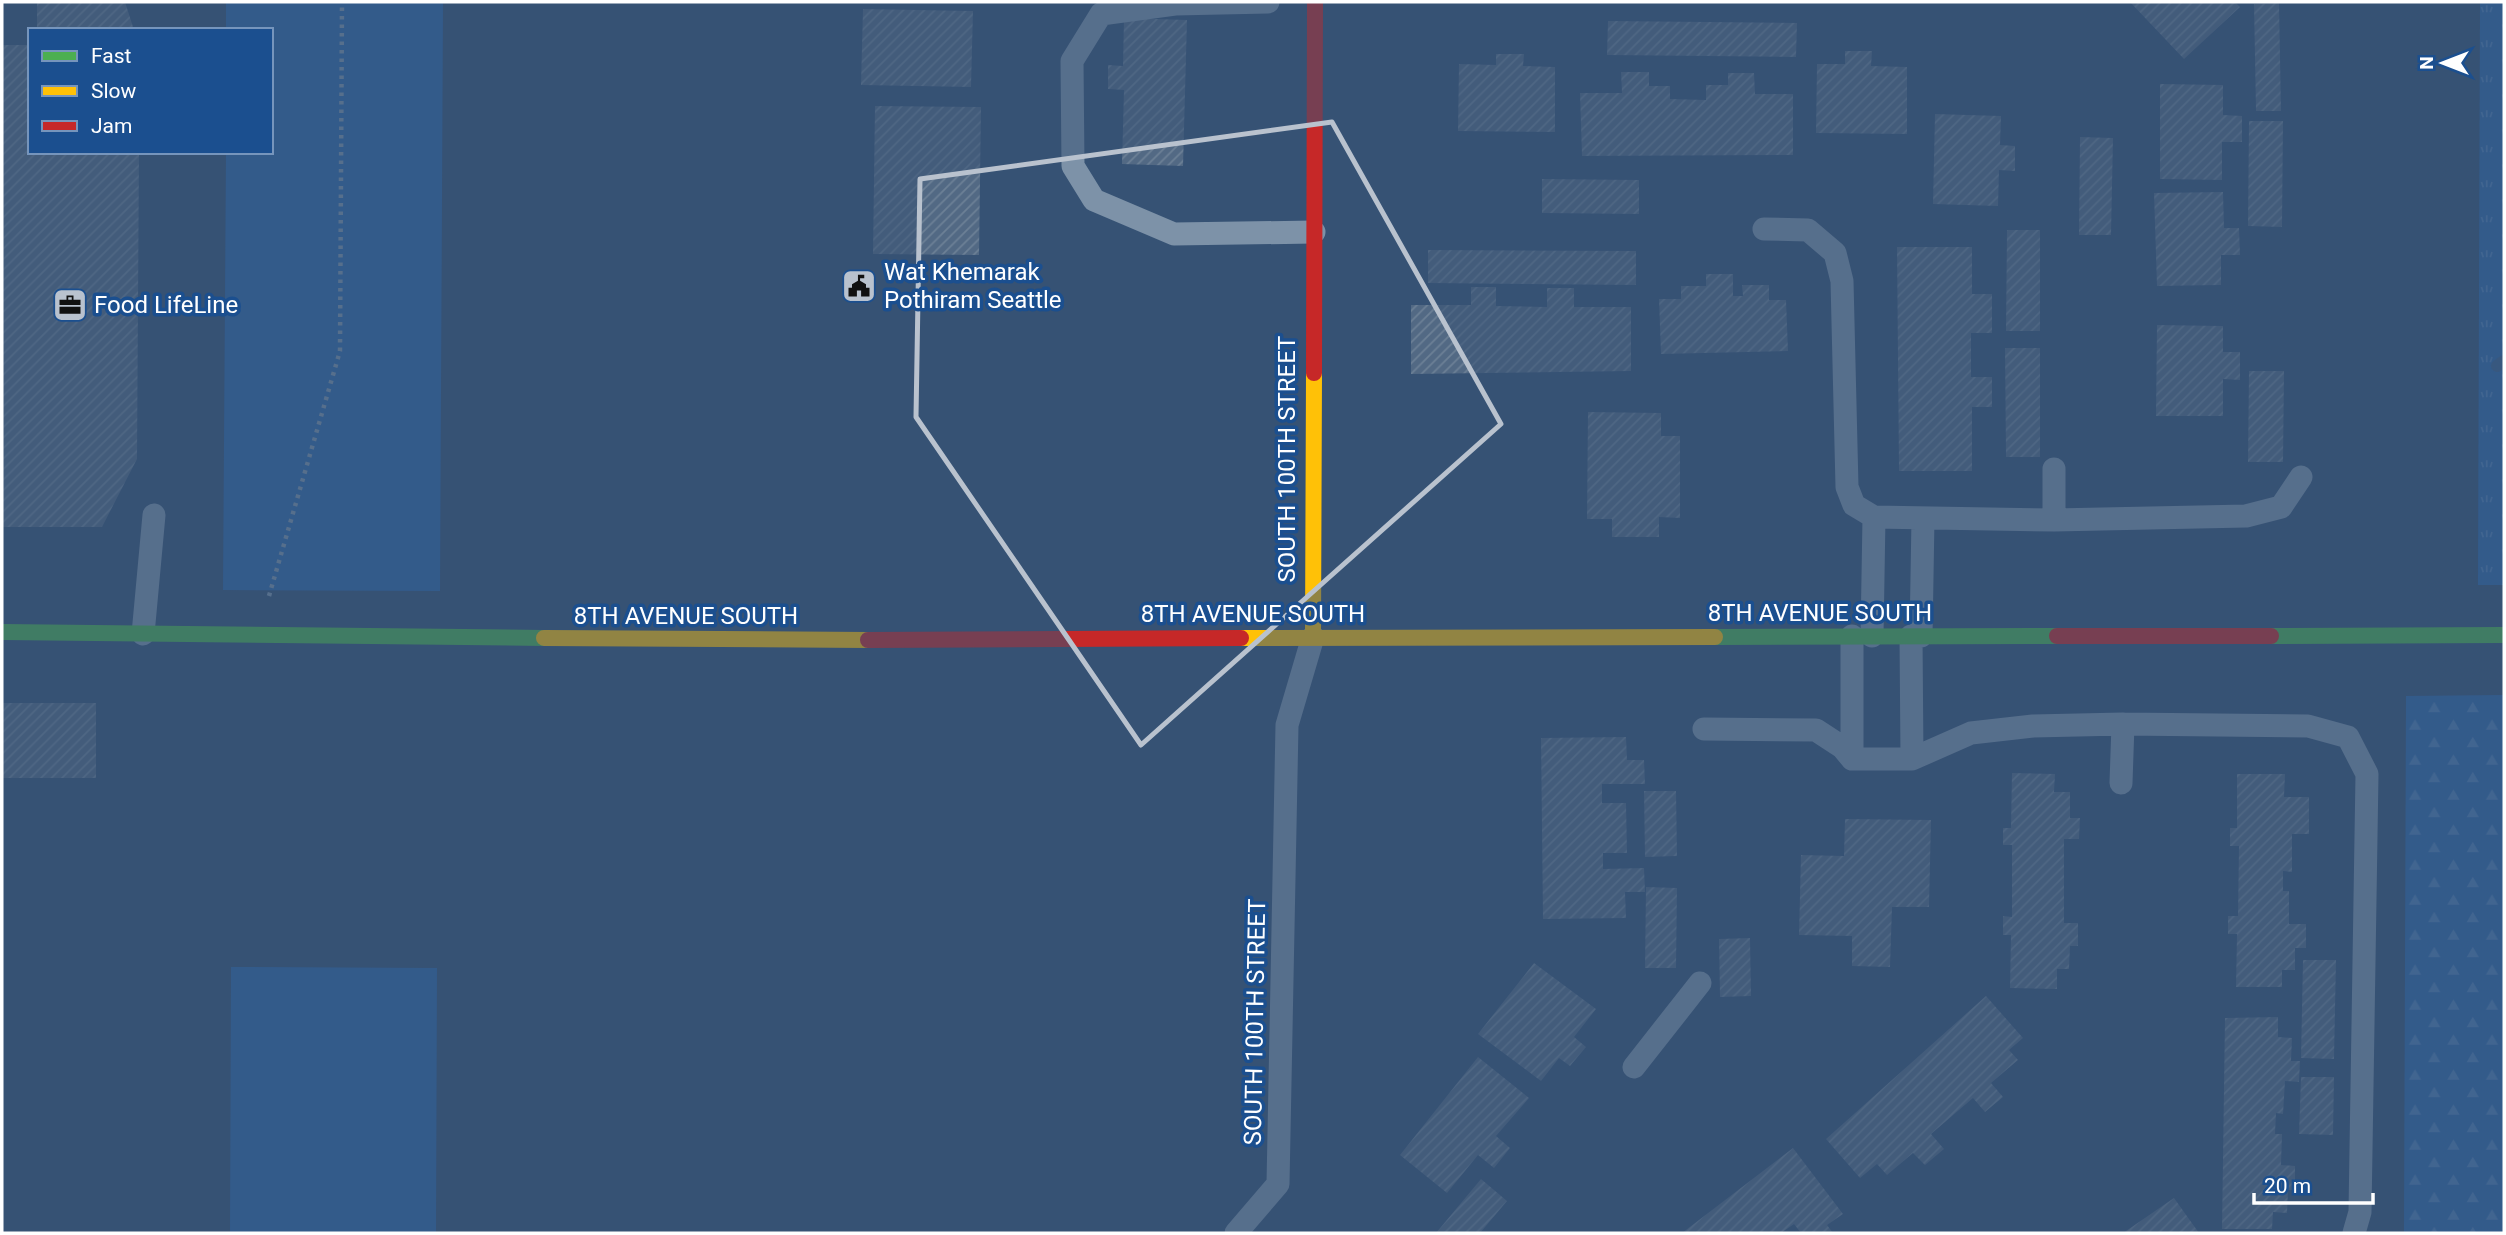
<svg xmlns="http://www.w3.org/2000/svg" width="2506" height="1235" font-family="Roboto,sans-serif">
<style>
.green{fill:#2f66a5}
.forest{fill:url(#forest-firs)}
.park{fill:url(#park-tufts)}
.lines{fill:none;stroke-linecap:round;stroke-linejoin:round}
.stream{stroke:#3b618d;stroke-width:12}
.building{fill:url(#building-hatch)}
.path{stroke:#7d92a8;stroke-width:4.5;stroke-dasharray:3.5 5;stroke-linecap:butt}
.lane{stroke:#7d92a8;stroke-width:23}
.fast{stroke:#4caf50;stroke-width:16}
.slow{stroke:#ffc107;stroke-width:16}
.jam{stroke:#c62828;stroke-width:16}
.marked{fill:none;stroke:#b9c2ce;stroke-width:5;stroke-linejoin:round}
.labels{text-anchor:middle;stroke-width:7;stroke-linejoin:round;paint-order:stroke}
.poi-label{font-size:24px;fill:#fff;stroke:#1b4f8f;text-anchor:start}
.street-label{font-size:24px;fill:#fff;stroke:#1b4f8f}
</style>
<defs>
<pattern id="forest-firs" width="22" height="20" patternUnits="userSpaceOnUse" patternTransform="scale(1.75)"><rect width="22" height="20" fill="#2f66a5"/><path d="M5 1l3.5 6h-7zM16 11l3.5 6h-7z" fill="#4e7db2"/></pattern>
<pattern id="park-tufts" width="24" height="20" patternUnits="userSpaceOnUse" patternTransform="scale(1.75)"><rect width="24" height="20" fill="#2f66a5"/><path d="M3 7l-1-3M5 7V3M7 7l1-3M15 17l-1-3M17 17v-4M19 17l1-3" fill="none" stroke="#4e7db2"/></pattern>
<pattern id="building-hatch" width="6" height="6" patternUnits="userSpaceOnUse" patternTransform="scale(1.75)"><rect width="6" height="6" fill="#526984"/><path d="M-1 1l2-2M0 6l6-6M5 7l2-2" fill="none" stroke="#6c8096"/></pattern>
</defs>
<rect width="100%" height="100%" fill="#365274"/>
<path class="green" d="M 226,2 L 443,2 L 440,591 L 223,590 L 226,152 L 271,152 L 271,30 L 226,30 Z
M 231,967 L 437,968 L 436,1233 L 230,1233 Z"/>
<path class="forest" d="M 2504,695 L 2504,1233 L 2404,1233 L 2406,696 Z"/>
<path class="park" d="M 2480,2 L 2504,2 L 2504,585 L 2478,585 Z"/>
<g class="lines">
<path class="stream" d="M 2497,366 L 2504,361"/>
</g>
<path class="building" d="M 37,2 L 125,2 L 134,30 L 37,30 Z
M 2130,2 L 2235,2 L 2240,7 L 2184,59 Z
M 2279,3 L 2281,111 L 2256,111 L 2254,4 Z
M 863,9 L 973,11 L 971,87 L 861,85 Z
M 1124,18 L 1187,20 L 1183,166 L 1122,164 L 1124,90 L 1108,89 L 1108,65 L 1123,66 Z
M 1608,21 L 1797,23 L 1796,57 L 1607,55 Z
M 2,45 L 30,45 L 30,152 L 139,152 L 137,459 L 102,527 L 2,527 Z
M 1845,51 L 1872,51 L 1871,66 L 1907,67 L 1907,134 L 1816,133 L 1817,64 L 1845,64 Z
M 1496,54 L 1524,54 L 1523,66 L 1555,67 L 1555,132 L 1458,131 L 1459,64 L 1496,65 Z
M 1621,72 L 1649,72 L 1649,86 L 1670,86 L 1670,99 L 1706,100 L 1706,85 L 1728,85 L 1728,73 L 1754,73 L 1755,94 L 1793,94 L 1793,155 L 1582,156 L 1580,93 L 1622,93 Z
M 2160,84 L 2223,85 L 2223,115 L 2242,116 L 2242,142 L 2222,142 L 2222,180 L 2160,179 Z
M 875,106 L 981,107 L 979,255 L 873,254 Z
M 1935,114 L 2001,116 L 2000,145 L 2015,146 L 2015,171 L 1999,170 L 1998,206 L 1933,204 Z
M 2249,121 L 2283,121 L 2282,227 L 2248,226 Z
M 2080,137 L 2113,138 L 2111,235 L 2079,235 Z
M 1542,179 L 1639,180 L 1639,214 L 1542,213 Z
M 2223,192 L 2224,228 L 2239,228 L 2240,255 L 2221,255 L 2221,285 L 2157,286 L 2154,193 Z
M 2007,230 L 2040,230 L 2040,331 L 2006,331 Z
M 1897,247 L 1972,247 L 1972,294 L 1992,294 L 1992,333 L 1971,333 L 1971,377 L 1992,377 L 1992,407 L 1972,407 L 1972,471 L 1899,471 Z
M 1428,250 L 1636,251 L 1636,285 L 1428,283 Z
M 1706,274 L 1733,274 L 1733,296 L 1743,296 L 1742,285 L 1769,285 L 1769,300 L 1786,300 L 1788,351 L 1661,354 L 1659,299 L 1681,299 L 1681,286 L 1706,286 Z
M 1471,287 L 1496,287 L 1496,306 L 1547,307 L 1547,288 L 1574,288 L 1574,307 L 1631,307 L 1631,371 L 1411,374 L 1411,305 L 1471,305 Z
M 2157,325 L 2223,326 L 2223,352 L 2240,352 L 2240,380 L 2223,379 L 2223,416 L 2156,416 Z
M 2005,348 L 2040,348 L 2040,457 L 2006,457 Z
M 2249,371 L 2284,371 L 2283,462 L 2248,462 Z
M 1588,412 L 1661,413 L 1661,436 L 1680,436 L 1680,518 L 1659,517 L 1659,537 L 1612,537 L 1612,519 L 1587,519 Z
M 2,703 L 96,703 L 96,778 L 2,778 Z
M 1626,737 L 1627,760 L 1644,760 L 1645,784 L 1602,784 L 1602,803 L 1626,803 L 1627,853 L 1603,853 L 1603,869 L 1644,868 L 1645,892 L 1625,892 L 1626,918 L 1543,919 L 1541,738 Z
M 2012,773 L 2055,774 L 2054,792 L 2070,792 L 2070,818 L 2080,818 L 2079,839 L 2064,839 L 2064,923 L 2078,923 L 2078,946 L 2070,946 L 2069,969 L 2057,969 L 2057,989 L 2010,988 L 2011,935 L 2003,935 L 2003,916 L 2012,917 L 2012,845 L 2003,845 L 2003,828 L 2011,828 Z
M 2237,774 L 2285,774 L 2284,797 L 2309,797 L 2309,834 L 2292,834 L 2292,872 L 2283,871 L 2283,891 L 2289,891 L 2289,924 L 2306,924 L 2306,948 L 2295,948 L 2295,970 L 2282,970 L 2282,987 L 2236,987 L 2237,934 L 2228,934 L 2228,916 L 2238,916 L 2239,846 L 2230,846 L 2230,828 L 2237,828 Z
M 1644,791 L 1676,791 L 1677,856 L 1645,857 Z
M 1845,819 L 1931,820 L 1929,907 L 1892,907 L 1890,967 L 1852,966 L 1852,936 L 1799,935 L 1801,855 L 1844,856 Z
M 1646,887 L 1677,888 L 1676,968 L 1645,968 Z
M 1750,938 L 1751,996 L 1720,997 L 1719,939 Z
M 2303,960 L 2336,960 L 2334,1059 L 2301,1058 Z
M 1534,963 L 1596,1009 L 1574,1037 L 1586,1047 L 1570,1066 L 1559,1058 L 1541,1081 L 1478,1034 Z
M 1986,996 L 2023,1038 L 2009,1050 L 2018,1060 L 1991,1083 L 2003,1097 L 1985,1112 L 1973,1098 L 1931,1134 L 1944,1149 L 1925,1165 L 1913,1153 L 1887,1175 L 1877,1164 L 1860,1178 L 1826,1139 Z
M 2278,1017 L 2278,1037 L 2292,1038 L 2291,1061 L 2300,1061 L 2299,1082 L 2285,1081 L 2283,1114 L 2276,1113 L 2275,1134 L 2282,1134 L 2281,1165 L 2295,1166 L 2295,1190 L 2288,1190 L 2287,1213 L 2273,1212 L 2272,1229 L 2222,1229 L 2225,1018 Z
M 1478,1057 L 1529,1098 L 1496,1136 L 1510,1148 L 1494,1168 L 1478,1155 L 1447,1193 L 1400,1155 Z
M 2301,1077 L 2334,1077 L 2333,1135 L 2299,1134 Z
M 1793,1148 L 1843,1214 L 1827,1225 L 1833,1233 L 1801,1233 L 1794,1224 L 1781,1233 L 1682,1233 Z
M 1481,1179 L 1507,1201 L 1480,1233 L 1436,1233 Z
M 2174,1198 L 2199,1233 L 2123,1233 Z"/>
<g class="lines">
<path class="path" d="M 269,596 L 340,351 L 342,2"/>
<path class="lane" d="M 1268,2 L 1175,4 L 1101,14 L 1072,61 L 1073,166 L 1094,200 L 1174,234 L 1314,232
M 1764,229 L 1808,230 L 1835,253 L 1842,281 L 1847,487 L 1854,505 L 1874,517 L 2054,520 L 2246,516 L 2281,507 L 2301,477
M 2054,520 L 2054,469
M 143,634 L 154,515
M 1872,636 L 1874,517
M 1911,636 L 1912,759
M 1921,636 L 1923,518
M 1704,729 L 1816,730 L 1842,747 L 1852,759 L 1912,759 L 1971,733 L 2033,726 L 2123,724 L 2308,726 L 2348,737 L 2367,774 L 2360,1212 L 2354,1233
M 1852,759 L 1852,636
M 2121,783 L 2123,724
M 1634,1067 L 1700,983
M 1236,1233 L 1278,1184 L 1287,725 L 1313,637"/>
<path class="fast" d="M 2,632 L 544,638
M 2271,636 L 2504,635
M 1715,637 L 2057,636"/>
<path class="slow" d="M 1313,637 L 1314,373
M 544,638 L 868,640
M 1241,638 L 1715,637"/>
<path class="jam" d="M 1314,373 L 1315,2
M 2057,636 L 2271,636
M 868,640 L 1241,638"/>
</g>
<path d="M0 0H2506V1235H0ZM 1332,122 L 1501,424 L 1141,745 L 916,417 L 920,179 Z" fill="#365274" fill-opacity=".55" fill-rule="evenodd"/>
<path class="marked" d="M 1332,122 L 1501,424 L 1141,745 L 916,417 L 920,179 Z"/>
<defs>
<g id="civic-square" transform="scale(1.75)"><rect x="-9" y="-9" width="18" height="18" rx="4" fill="#b9c2ce" stroke="#1b4f8f"/><path d="M-.6-6.5H3V-4.5H.6V-3L4-1V1h2V6H-6V1h2V-1L-.6-3ZM-1.2 2.5V6h2.4V2.5Z" fill="#111"/></g>
<g id="office-square" transform="scale(1.75)"><rect x="-9" y="-9" width="18" height="18" rx="4" fill="#b9c2ce" stroke="#1b4f8f"/><path d="M-6-3h4V-5.5h4V-3h4V5H-6ZM-1-4.5V-3h2v-1.5ZM-6 0V1H6V0Z" fill="#111"/></g>
</defs>
<g fill-rule="evenodd">
<use href="#civic-square" x="859" y="286"/>
<use href="#office-square" x="70" y="305"/>
</g>
<g class="labels">
<g class="poi-label">
<text x="884" y="280">Wat Khemarak<tspan x="884" dy="28">Pothiram Seattle</tspan></text>
<text x="94" y="313">Food LifeLine</text>
</g>
<g class="street-label">
<text transform="translate(1287 459) rotate(-90)" y="8">SOUTH 100TH STREET</text>
<text x="1820" y="621">8TH AVENUE SOUTH</text>
<text x="1253" y="622">8TH AVENUE SOUTH</text>
<text x="686" y="624">8TH AVENUE SOUTH</text>
<text transform="translate(1255 1022) rotate(-89)" y="8">SOUTH 100TH STREET</text>
</g>
</g>
<rect width="2506" height="1235" fill="none" stroke="#ffffff" stroke-width="7"/>
<rect x="28" y="28" width="245" height="126" fill="#1b4f8f" stroke="#7695bc" stroke-width="2"/>
<rect x="42" y="51" width="35" height="10" fill="#4caf50" stroke="#7695bc" stroke-width="2"/>
<text x="91" y="63" font-size="21" fill="#ffffff">Fast</text>
<rect x="42" y="86" width="35" height="10" fill="#ffc107" stroke="#7695bc" stroke-width="2"/>
<text x="91" y="98" font-size="21" fill="#ffffff">Slow</text>
<rect x="42" y="121" width="35" height="10" fill="#c62828" stroke="#7695bc" stroke-width="2"/>
<text x="91" y="133" font-size="21" fill="#ffffff">Jam</text>
<g transform="translate(2443 63) rotate(270)" stroke="#1b4f8f" stroke-width="5" paint-order="stroke">
<path d="M0-5L12 26L0 18L-12 26Z" fill="#ffffff"/>
<text y="-10" font-size="19" font-weight="bold" text-anchor="middle" fill="#ffffff">N</text>
</g>
<path d="M2254 1193v10h119v-10" fill="none" stroke="#ffffff" stroke-width="3.5"/>
<text x="2264" y="1193" font-size="21" fill="#ffffff" stroke="#1b4f8f" stroke-width="5" paint-order="stroke">20 m</text>
</svg>
